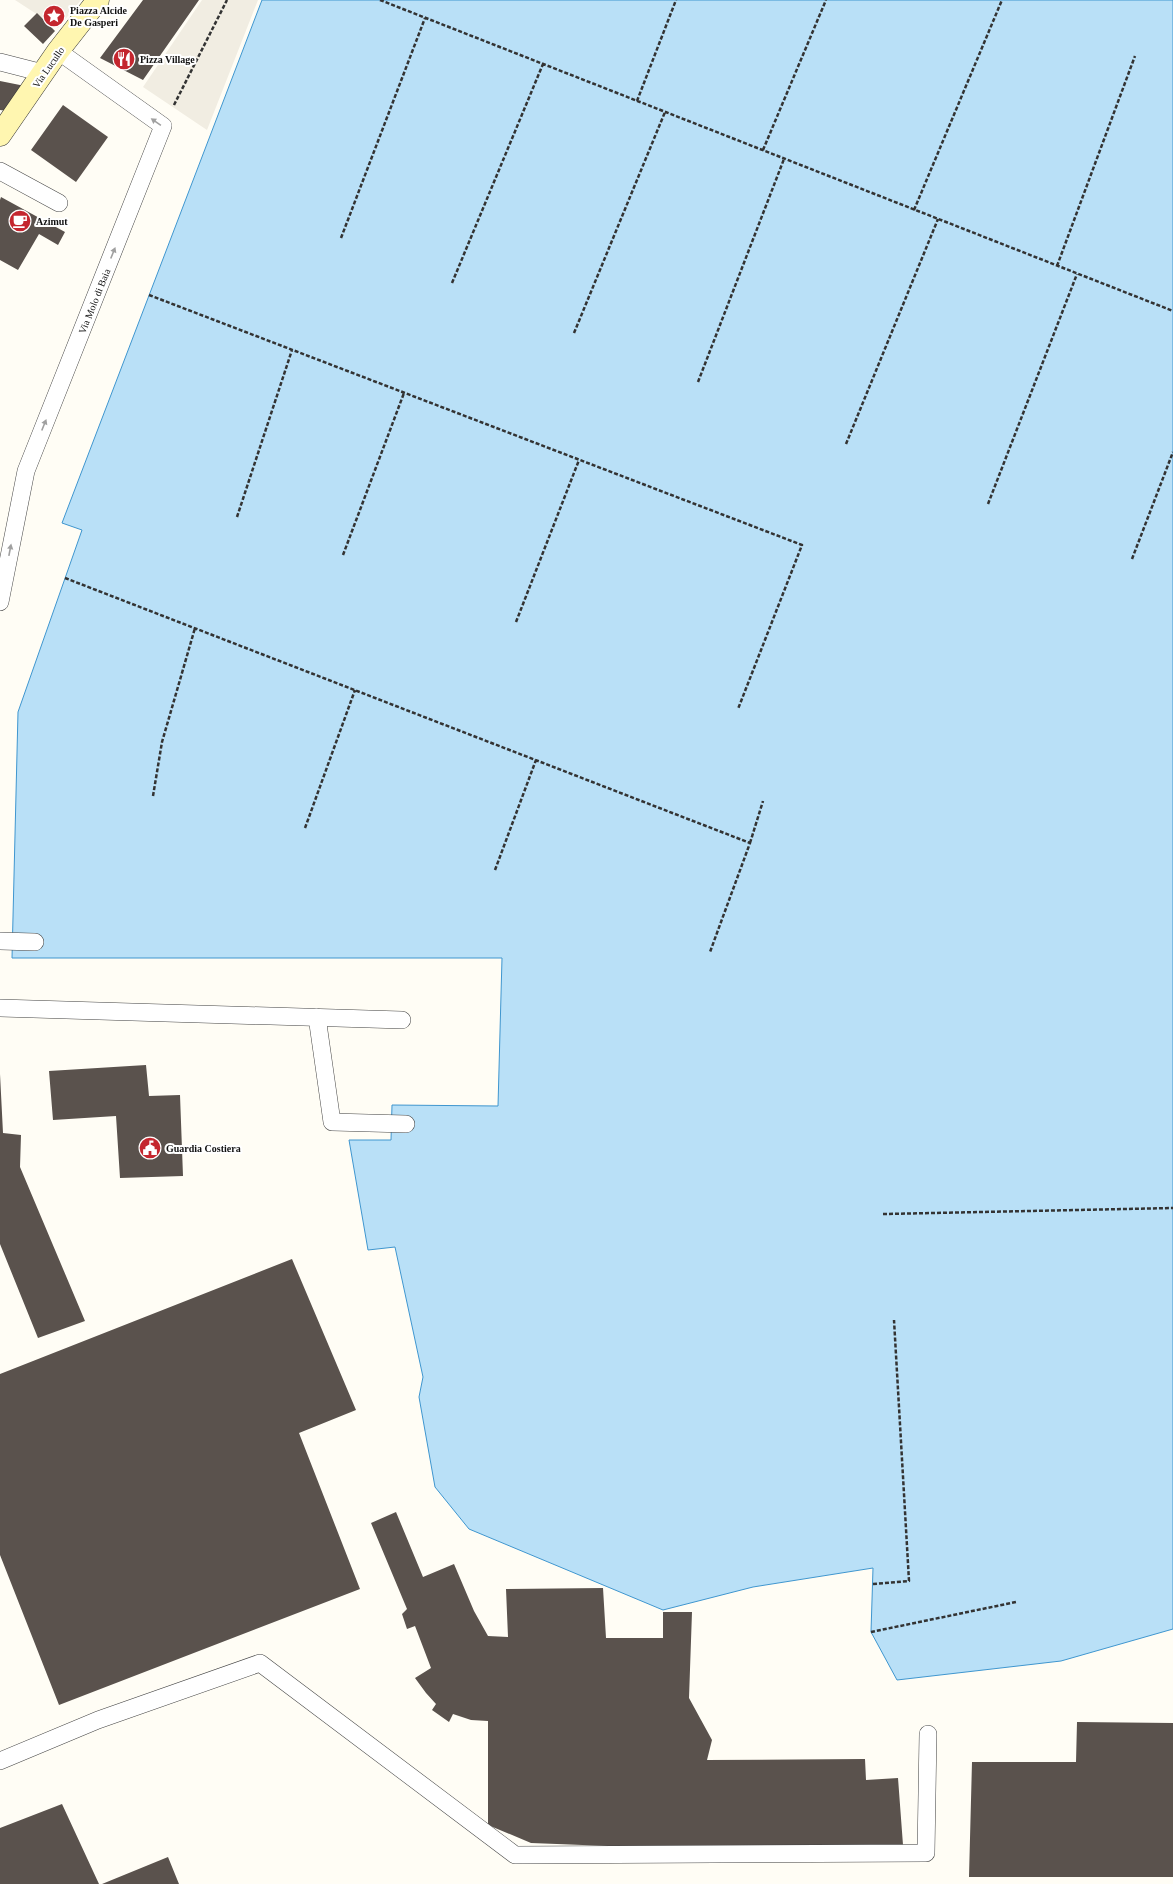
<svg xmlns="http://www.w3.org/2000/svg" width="1173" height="1884" font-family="Georgia,serif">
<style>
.plaza{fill:#f1ede2}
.water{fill:#b9e0f7;stroke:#3f96cf}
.building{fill:#5a524d}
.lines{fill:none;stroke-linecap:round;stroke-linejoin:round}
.service-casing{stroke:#444;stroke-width:18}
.secondary-casing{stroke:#333;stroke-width:23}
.path{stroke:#333;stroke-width:2.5;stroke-dasharray:4 2;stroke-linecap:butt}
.service{stroke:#fff;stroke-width:17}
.secondary{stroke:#fff6b0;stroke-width:22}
.oneway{fill:#a0a0a0}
.labels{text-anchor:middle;stroke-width:4;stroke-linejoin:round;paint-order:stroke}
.poi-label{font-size:10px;font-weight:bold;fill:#111;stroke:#fff;text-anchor:start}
.street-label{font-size:10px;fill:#111;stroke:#fff}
</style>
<rect width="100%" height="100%" fill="#fffdf5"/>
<path class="plaza" d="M 15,0 L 81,0 L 58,28 Z
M 202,0 L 258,0 L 207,130 L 143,87 Z"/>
<path class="water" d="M 262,0 L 1173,0 L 1173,1629 L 1061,1661 L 897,1680 L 871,1632 L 873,1568 L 753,1587 L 663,1610 L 469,1529 L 435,1487 L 419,1397 L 423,1377 L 395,1247 L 368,1250 L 349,1140 L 391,1140 L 392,1105 L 498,1106 L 502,958 L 12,958 L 18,712 L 82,530 L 62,523 Z"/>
<path class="building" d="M 143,0 L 199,0 L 143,80 L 100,58 Z
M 37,13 L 55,31 L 43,44 L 24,26 Z
M 0,81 L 25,86 L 7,111 L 0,110 Z
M 63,105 L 108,137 L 76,182 L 31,150 Z
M 1,197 L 65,232 L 58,245 L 39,234 L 18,270 L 0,260 L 0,200 Z
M 146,1065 L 149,1096 L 180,1095 L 183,1176 L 120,1178 L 116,1116 L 53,1120 L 49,1071 Z
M 0,1074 L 3,1133 L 21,1135 L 20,1167 L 85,1321 L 38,1338 L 0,1244 Z
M 292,1259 L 356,1410 L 299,1433 L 360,1589 L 59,1705 L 0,1555 L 0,1374 Z
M 396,1512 L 423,1577 L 454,1564 L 474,1611 L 488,1636 L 508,1637 L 506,1589 L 603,1588 L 606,1638 L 663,1638 L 663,1612 L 692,1612 L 689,1698 L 712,1740 L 707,1760 L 865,1759 L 866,1780 L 898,1778 L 903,1845 L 660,1848 L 531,1843 L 488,1825 L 488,1721 L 471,1720 L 453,1714 L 449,1722 L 432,1710 L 436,1704 L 426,1693 L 415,1678 L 431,1668 L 415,1626 L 407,1629 L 402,1614 L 407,1609 L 371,1523 Z
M 1077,1722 L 1173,1723 L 1173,1877 L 969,1877 L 972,1762 L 1076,1762 Z
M 62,1804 L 99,1884 L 0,1884 L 0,1828 Z
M 168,1857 L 179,1884 L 102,1884 Z"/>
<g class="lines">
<g class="service-casing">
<path id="service" d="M 0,62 L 43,73
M 0,171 L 59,203
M 0,602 L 26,471 L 163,126 L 58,51
M 0,941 L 35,942
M 0,1008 L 402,1020
M 317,1017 L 332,1122 L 406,1124
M 0,1761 L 98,1720 L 260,1663 L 515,1855 L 926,1853 L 928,1734"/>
</g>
<g class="secondary-casing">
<path id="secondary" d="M 0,135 L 58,51 L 98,0"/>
</g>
<path class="path" d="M 380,0 L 1173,311
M 637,101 L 676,0
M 174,105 L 227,0
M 763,150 L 826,0
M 914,210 L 1002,0
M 341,238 L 425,18
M 1057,266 L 1135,56
M 452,283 L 543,64
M 149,295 L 802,545 L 738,709
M 574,333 L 665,112
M 698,382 L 784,159
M 846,444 L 938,219
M 988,504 L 1077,274
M 237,517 L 292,350
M 343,555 L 404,393
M 1132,559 L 1173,452
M 65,578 L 750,843 L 710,952
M 516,622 L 579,460
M 153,796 L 162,742 L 195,628
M 305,828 L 355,690
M 750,843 L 763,801
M 495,870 L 536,760
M 883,1214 L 1173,1208
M 873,1584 L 909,1581 L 894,1320
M 871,1632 L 1016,1602"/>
<use href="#service" class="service"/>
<use href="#secondary" class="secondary"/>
</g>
<defs><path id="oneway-solid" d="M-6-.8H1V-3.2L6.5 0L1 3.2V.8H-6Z"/></defs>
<g class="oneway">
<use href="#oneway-solid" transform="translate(156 122) rotate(-145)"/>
<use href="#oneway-solid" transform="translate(113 253) rotate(-68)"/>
<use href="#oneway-solid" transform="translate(44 425) rotate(-68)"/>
<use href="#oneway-solid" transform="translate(10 550) rotate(-79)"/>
</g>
<defs>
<g id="sight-disc" transform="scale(1.15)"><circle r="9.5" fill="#c4262e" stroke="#fff"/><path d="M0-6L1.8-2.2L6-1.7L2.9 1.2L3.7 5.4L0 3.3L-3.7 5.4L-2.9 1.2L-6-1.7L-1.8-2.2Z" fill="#fff"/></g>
<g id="restaurant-disc" transform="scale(1.15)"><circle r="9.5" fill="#c4262e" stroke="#fff"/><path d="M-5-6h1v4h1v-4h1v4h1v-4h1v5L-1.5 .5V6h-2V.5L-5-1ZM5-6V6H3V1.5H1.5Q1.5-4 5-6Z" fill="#fff"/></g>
<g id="cafe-disc" transform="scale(1.15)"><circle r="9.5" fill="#c4262e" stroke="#fff"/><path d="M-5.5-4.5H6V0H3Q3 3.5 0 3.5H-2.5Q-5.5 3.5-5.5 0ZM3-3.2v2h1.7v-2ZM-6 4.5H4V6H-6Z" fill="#fff"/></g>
<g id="civic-disc" transform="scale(1.15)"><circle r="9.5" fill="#c4262e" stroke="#fff"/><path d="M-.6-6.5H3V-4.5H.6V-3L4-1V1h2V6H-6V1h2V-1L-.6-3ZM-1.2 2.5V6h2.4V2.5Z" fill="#fff"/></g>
</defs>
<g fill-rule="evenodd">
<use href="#sight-disc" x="54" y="16"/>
<use href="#restaurant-disc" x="124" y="59"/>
<use href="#cafe-disc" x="20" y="221"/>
<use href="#civic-disc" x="150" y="1148"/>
</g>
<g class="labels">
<g class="poi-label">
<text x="70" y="14">Piazza Alcide<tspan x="70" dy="12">De Gasperi</tspan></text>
<text x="140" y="63">Pizza Village</text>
<text x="36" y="225">Azimut</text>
<text x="166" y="1152">Guardia Costiera</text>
</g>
<g class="street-label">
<text transform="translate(48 67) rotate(-55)" y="4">Via Lucullo</text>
<text transform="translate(94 301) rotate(-68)" y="4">Via Molo di Baia</text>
</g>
</g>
</svg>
